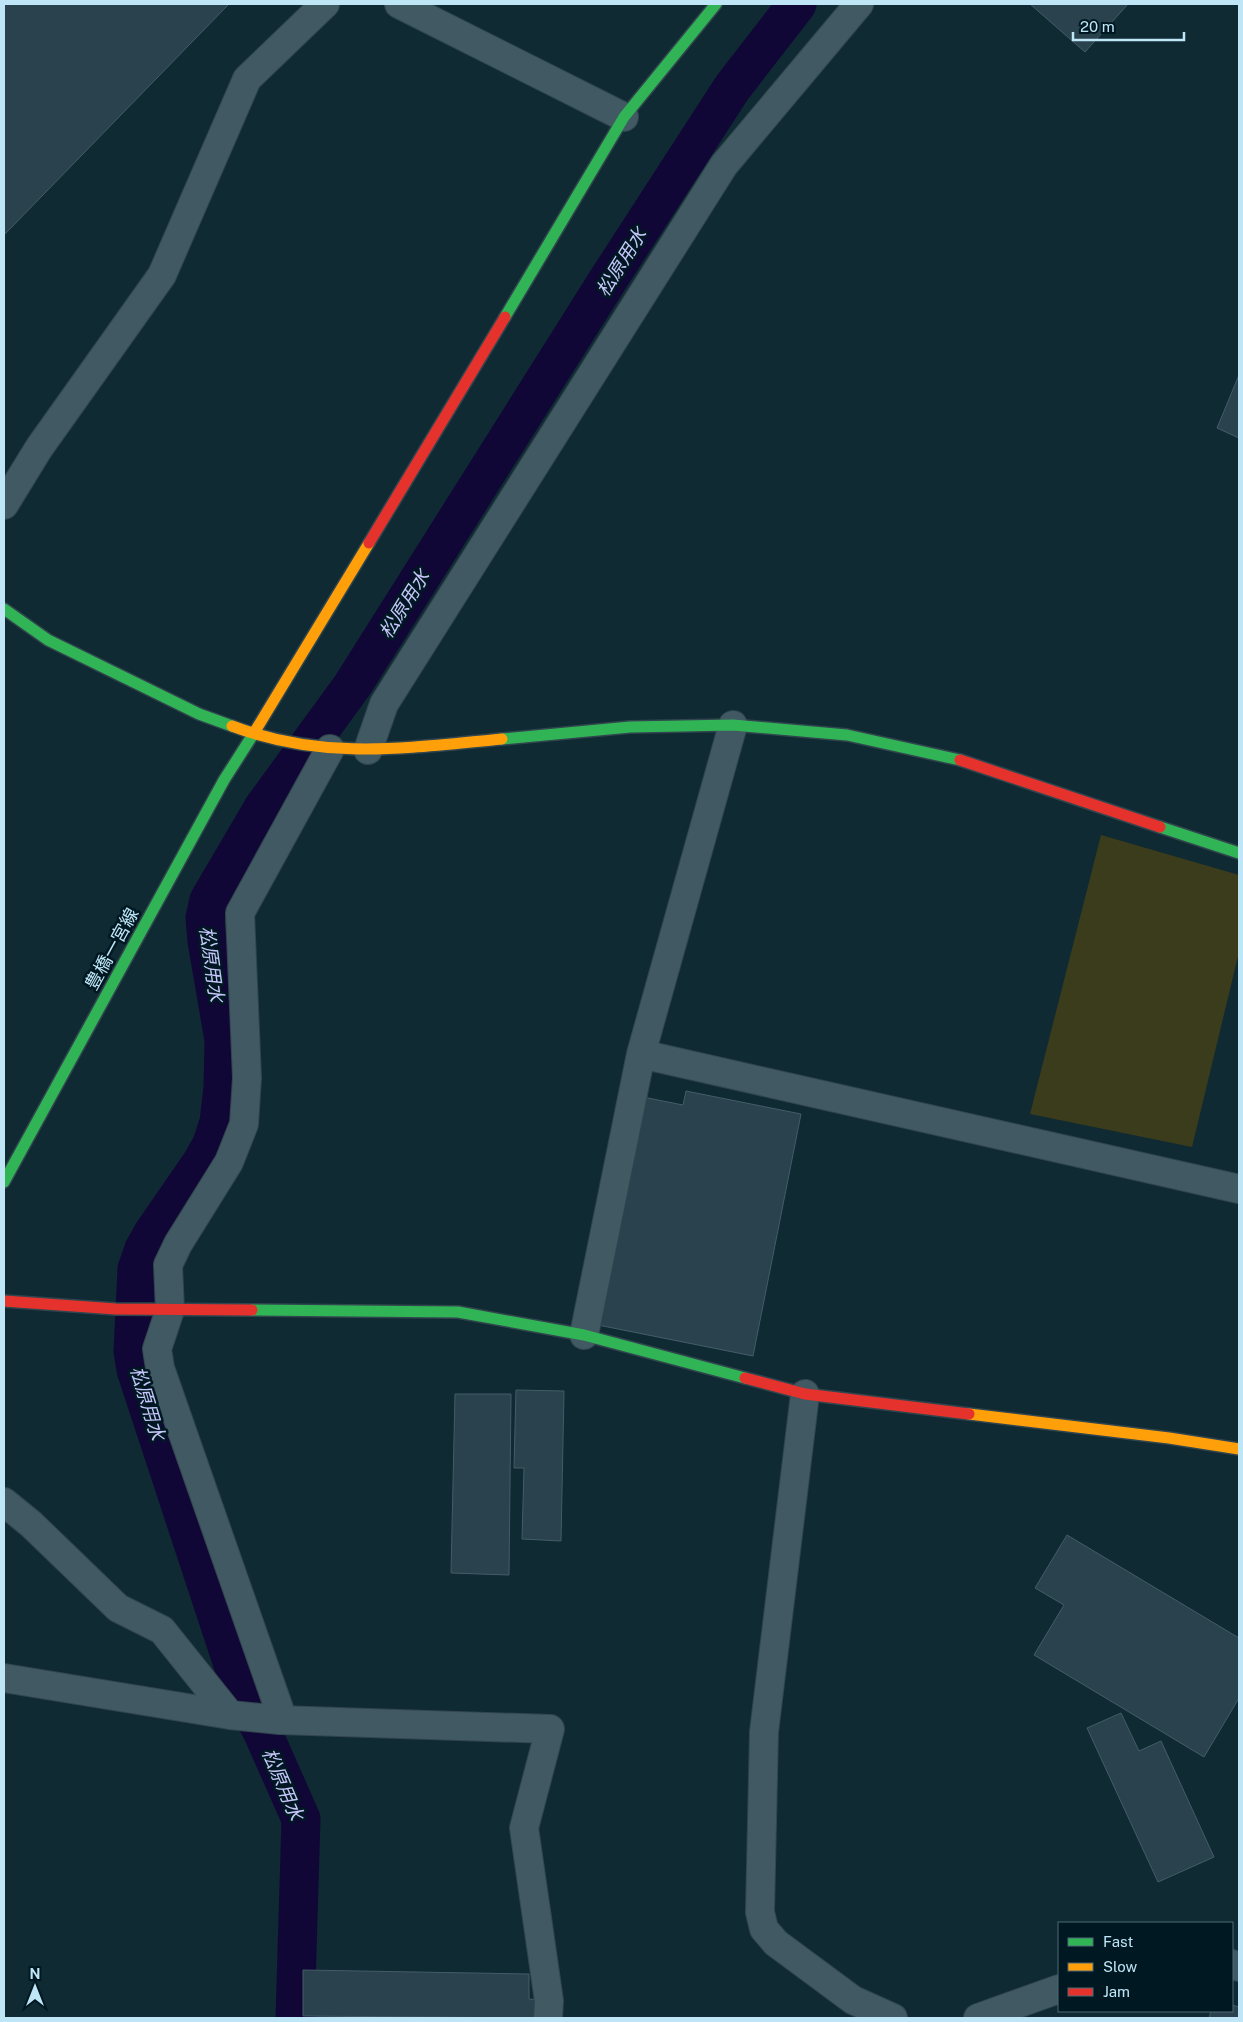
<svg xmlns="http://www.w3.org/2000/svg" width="1243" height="2022" font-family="'Public Sans','Noto Sans JP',sans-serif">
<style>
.green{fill:#3b3c1c}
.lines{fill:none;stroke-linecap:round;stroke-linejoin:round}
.canal{stroke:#100737;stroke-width:39}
.building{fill:#29424e;stroke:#445c68}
.street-casing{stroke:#31454e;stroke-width:30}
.fast-casing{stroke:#31454e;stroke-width:14}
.slow-casing{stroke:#31454e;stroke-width:14}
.jam-casing{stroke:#31454e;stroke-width:14}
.street{stroke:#415962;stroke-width:28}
.fast{stroke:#30b455;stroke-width:11}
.slow{stroke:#ff9f0a;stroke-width:11}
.jam{stroke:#e5322d;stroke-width:11}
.labels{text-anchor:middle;stroke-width:5;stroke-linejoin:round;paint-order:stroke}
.street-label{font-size:18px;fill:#bfe6f7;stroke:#001822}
.water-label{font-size:19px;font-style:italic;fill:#c6c6fb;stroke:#001822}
</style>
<rect width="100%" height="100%" fill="#0f2a33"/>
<path class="green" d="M 1101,835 L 1239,875 L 1239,952 L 1192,1147 L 1030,1114 Z"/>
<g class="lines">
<path class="canal" d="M 295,2018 L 301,1819 L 263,1733 L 244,1698 L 136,1370 L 133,1351 L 137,1269 L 144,1249 L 153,1233 L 202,1162 L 212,1144 L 219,1122 L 223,1087 L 224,1040 L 207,941 L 205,918 L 209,900 L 263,808 L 352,686 L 611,275 L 732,88 L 797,4"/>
</g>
<path class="building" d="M 4,4 L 229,4 L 4,235 Z
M 1030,4 L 1128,4 L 1085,52 Z
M 1239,375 L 1239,438 L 1217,428 Z
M 686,1091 L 801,1114 L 753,1356 L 598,1325 L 643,1097 L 683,1105 Z
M 516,1390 L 564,1391 L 561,1541 L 522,1539 L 524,1468 L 514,1468 Z
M 455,1394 L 511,1394 L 509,1575 L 451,1573 Z
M 1067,1535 L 1239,1638 L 1239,1698 L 1204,1757 L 1034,1655 L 1064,1605 L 1035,1588 Z
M 1121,1713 L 1139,1751 L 1161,1741 L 1214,1857 L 1158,1882 L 1087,1728 Z
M 303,1970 L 529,1974 L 529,1999 L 540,2000 L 540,2018 L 303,2016 Z
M 1232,2005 L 1239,2007 L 1239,2018 L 1209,2018 L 1211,2011 L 1232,2011 Z"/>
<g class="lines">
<g class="street-casing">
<path id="street" d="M 399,4 L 624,117
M 4,505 L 39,448 L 162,275 L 247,79 L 325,4
M 368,750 L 384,704 L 724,165 L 859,4
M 641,1054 L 1239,1189
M 584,1335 L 641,1054 L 733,725
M 805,1394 L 764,1732 L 760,1912 L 764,1929 L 776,1943 L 853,2000 L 893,2018
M 4,1502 L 31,1524 L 118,1608 L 162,1630 L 230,1715
M 4,1678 L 230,1715 L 280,1720 L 550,1729 L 524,1828 L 549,2001 L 548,2018
M 283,1720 L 160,1368 L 157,1349 L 170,1310 L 168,1265 L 178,1244 L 229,1162 L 244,1124 L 247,1078 L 240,913 L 330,749
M 1232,1964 L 1239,1967
M 978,2018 L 1059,1989"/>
</g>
<g class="fast-casing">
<path id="fast" d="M 505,317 L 624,117 L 716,4
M 4,609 L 48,640 L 199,714 L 232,726
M 502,739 L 630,727 L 733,725 L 847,735 L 960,760
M 1160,827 L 1239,853
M 4,1182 L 224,780 L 254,733
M 252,1310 L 458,1312 L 584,1335 L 745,1378"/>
</g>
<g class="slow-casing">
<path id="slow" d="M 232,726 C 325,761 406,748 502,739
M 254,733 L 369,543
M 969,1414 L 1169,1438 L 1239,1449"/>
</g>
<g class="jam-casing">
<path id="jam" d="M 369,543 L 505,317
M 960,760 L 1160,827
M 4,1301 L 116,1309 L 252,1310
M 745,1378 L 805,1394 L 969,1414"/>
</g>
<use href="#street" class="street"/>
<use href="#fast" class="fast"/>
<use href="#slow" class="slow"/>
<use href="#jam" class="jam"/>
</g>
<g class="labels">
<g class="street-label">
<text transform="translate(112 949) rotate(-61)" y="6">豊橋一宮線</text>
</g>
<g class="water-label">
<text transform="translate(621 262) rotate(-58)" y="7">松原用水</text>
<text transform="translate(404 604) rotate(-58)" y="7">松原用水</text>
<text transform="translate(212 964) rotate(82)" y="7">松原用水</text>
<text transform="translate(148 1403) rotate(73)" y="7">松原用水</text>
<text transform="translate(283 1784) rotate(67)" y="7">松原用水</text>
</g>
</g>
<rect width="1243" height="2022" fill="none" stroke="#bfe6f7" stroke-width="10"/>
<rect x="1058" y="1922" width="175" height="90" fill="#001822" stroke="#4c6a77"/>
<rect x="1068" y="1938" width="25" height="8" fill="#30b455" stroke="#4c6a77"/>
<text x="1103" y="1947" font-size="15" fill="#bfe6f7">Fast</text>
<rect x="1068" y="1963" width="25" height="8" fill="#ff9f0a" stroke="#4c6a77"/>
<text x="1103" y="1972" font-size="15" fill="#bfe6f7">Slow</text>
<rect x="1068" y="1988" width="25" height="8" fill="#e5322d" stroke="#4c6a77"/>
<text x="1103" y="1997" font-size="15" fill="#bfe6f7">Jam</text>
<g transform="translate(35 1987)" stroke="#001822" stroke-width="4" paint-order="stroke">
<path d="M0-4L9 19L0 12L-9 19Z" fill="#bfe6f7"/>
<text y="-8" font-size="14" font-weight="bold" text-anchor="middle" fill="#bfe6f7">N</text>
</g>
<path d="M1073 32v8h111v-8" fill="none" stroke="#bfe6f7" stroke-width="2.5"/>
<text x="1080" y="32" font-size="15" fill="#bfe6f7" stroke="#001822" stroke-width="4" paint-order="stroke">20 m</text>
</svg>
